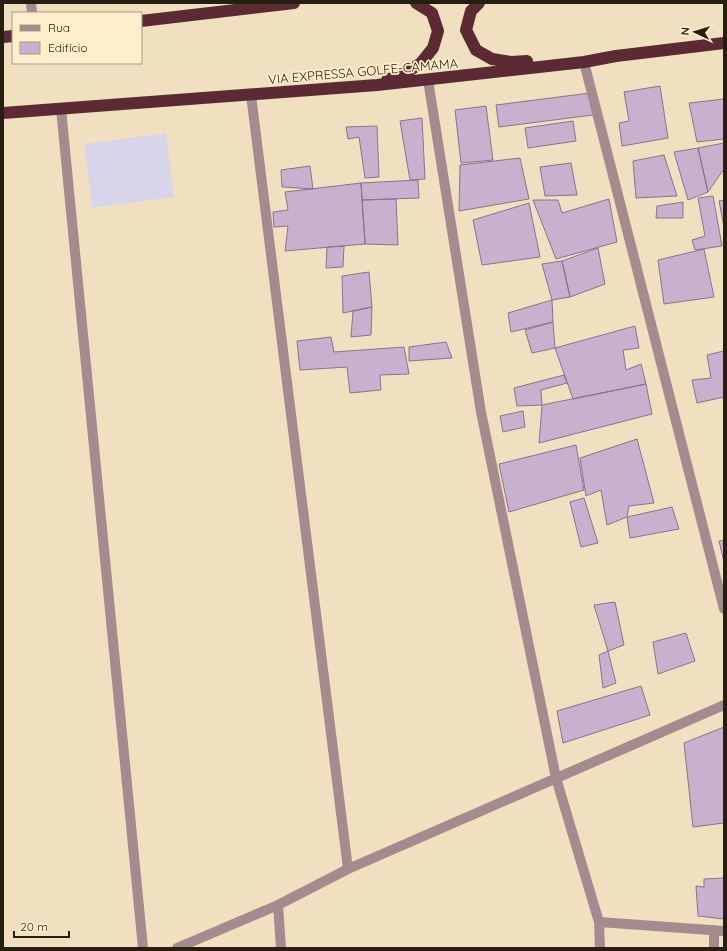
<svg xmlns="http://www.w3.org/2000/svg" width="727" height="951" font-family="Quicksand,sans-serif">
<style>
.commercial{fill:#d8d5eb}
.building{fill:#c8b1ce;stroke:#88738e}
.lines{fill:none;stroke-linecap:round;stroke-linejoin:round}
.minor{stroke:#a58b8e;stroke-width:10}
.highway{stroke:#5b2a32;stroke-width:12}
.labels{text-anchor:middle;stroke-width:3.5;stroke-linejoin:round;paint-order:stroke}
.street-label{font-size:13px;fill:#251f12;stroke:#feeecc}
</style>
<rect width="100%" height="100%" fill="#f1e0bf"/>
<path class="commercial" d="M 166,133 L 174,197 L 92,208 L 84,144 Z"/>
<path class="building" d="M 660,86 L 668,138 L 622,146 L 619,123 L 629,121 L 624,92 Z
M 590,93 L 593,115 L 499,127 L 496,105 Z
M 724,99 L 724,139 L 697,142 L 689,103 Z
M 486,106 L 493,160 L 461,163 L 455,110 Z
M 422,118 L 425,179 L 410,180 L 400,121 Z
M 573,121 L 576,141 L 528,148 L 525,128 Z
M 377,126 L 379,177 L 365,178 L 359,137 L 348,139 L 346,127 Z
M 724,143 L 724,169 L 708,192 L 698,148 Z
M 698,148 L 708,192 L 688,200 L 674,152 Z
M 664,155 L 677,196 L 636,198 L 633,161 Z
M 520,158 L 529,199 L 459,211 L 460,165 Z
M 571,163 L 577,195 L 545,196 L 540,167 Z
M 310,166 L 313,189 L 282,187 L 281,170 Z
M 418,180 L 419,198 L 362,200 L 361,183 Z
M 361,183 L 365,244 L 285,251 L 288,226 L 274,227 L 273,212 L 288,210 L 285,192 Z
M 713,196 L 722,246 L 695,250 L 692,240 L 705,236 L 698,198 Z
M 396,199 L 398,245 L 365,244 L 362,200 Z
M 609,199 L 617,242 L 556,259 L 533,200 L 558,200 L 562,213 Z
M 724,200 L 724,227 L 719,201 Z
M 683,202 L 683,218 L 656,218 L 657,206 Z
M 529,203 L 540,257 L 482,265 L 473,220 Z
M 344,246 L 343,267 L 326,268 L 327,247 Z
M 598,248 L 605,284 L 570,297 L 562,261 Z
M 704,249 L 714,297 L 664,304 L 658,260 Z
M 562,261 L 570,297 L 552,300 L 542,264 Z
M 369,272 L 372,307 L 343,313 L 342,276 Z
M 552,300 L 553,322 L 511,332 L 508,313 Z
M 372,307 L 371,335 L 351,337 L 353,311 Z
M 553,322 L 555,348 L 532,353 L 525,330 Z
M 635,326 L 639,348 L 623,350 L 626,370 L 641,364 L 646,384 L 573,399 L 555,348 Z
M 331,337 L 334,352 L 404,347 L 409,374 L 380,375 L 381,390 L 350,393 L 347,367 L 300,370 L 297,341 Z
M 446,342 L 452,358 L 409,361 L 409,347 Z
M 724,351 L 724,397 L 697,403 L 692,380 L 711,378 L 707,355 Z
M 564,375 L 567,383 L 541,390 L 542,405 L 517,406 L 514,388 Z
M 646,384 L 652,414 L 539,443 L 542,405 Z
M 523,411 L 525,427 L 503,432 L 500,416 Z
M 637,439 L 654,503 L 629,506 L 627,517 L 607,525 L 601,490 L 586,496 L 580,458 Z
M 576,445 L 584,490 L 509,512 L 499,464 Z
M 584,498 L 598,543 L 581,547 L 570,502 Z
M 672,507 L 679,529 L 630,538 L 627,517 Z
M 724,540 L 724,562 L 719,541 Z
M 615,602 L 624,645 L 608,651 L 594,605 Z
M 686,633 L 695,661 L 658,674 L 653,642 Z
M 608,651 L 616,683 L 603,688 L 599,655 Z
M 641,686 L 650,715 L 563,743 L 557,711 Z
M 724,727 L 724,823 L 693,827 L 684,743 Z
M 724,878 L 724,919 L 698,916 L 696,886 L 704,887 L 704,879 Z"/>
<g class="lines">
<path class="minor" d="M 31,3 L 32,13
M 584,62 L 724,609
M 428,80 L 481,412 L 556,778 L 599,922 L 600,948
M 251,95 L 348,869
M 61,109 L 143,948
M 278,905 L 281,948
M 599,922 L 724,931
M 714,930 L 714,948
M 177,948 L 278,905 L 348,869 L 724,705"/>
<path class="highway" d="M 479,3 L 471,11 L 466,30 L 476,50 L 492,59 L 511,62 L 527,61
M 141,21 L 294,3
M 3,37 L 13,36
M 387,80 L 407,72 L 421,63 L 433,48 L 438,31 L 432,13 L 416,3
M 3,113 L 377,85 L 584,62 L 616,56 L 724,43"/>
</g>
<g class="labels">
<g class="street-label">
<text transform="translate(363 71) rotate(-5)" y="5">VIA EXPRESSA GOLFE-CAMAMA</text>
</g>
</g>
<rect width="727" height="951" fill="none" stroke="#251f12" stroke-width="8"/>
<rect x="12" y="12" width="130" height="52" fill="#feeecc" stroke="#a79b82"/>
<rect x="20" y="25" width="20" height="6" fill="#a58b8e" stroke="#a79b82"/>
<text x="48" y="32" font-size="12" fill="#251f12">Rua</text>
<rect x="20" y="42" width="20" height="12" fill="#c8b1ce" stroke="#a79b82"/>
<text x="48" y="52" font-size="12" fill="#251f12">Edifício</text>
<g transform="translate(695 32) rotate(274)" stroke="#feeecc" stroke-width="3" paint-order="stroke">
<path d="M0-3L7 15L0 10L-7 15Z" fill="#251f12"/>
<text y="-6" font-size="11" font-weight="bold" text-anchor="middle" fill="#251f12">N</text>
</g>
<path d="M14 931v6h55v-6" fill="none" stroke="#251f12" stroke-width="2"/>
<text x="20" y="931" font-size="12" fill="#251f12" stroke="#feeecc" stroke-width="3" paint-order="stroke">20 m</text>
</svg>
